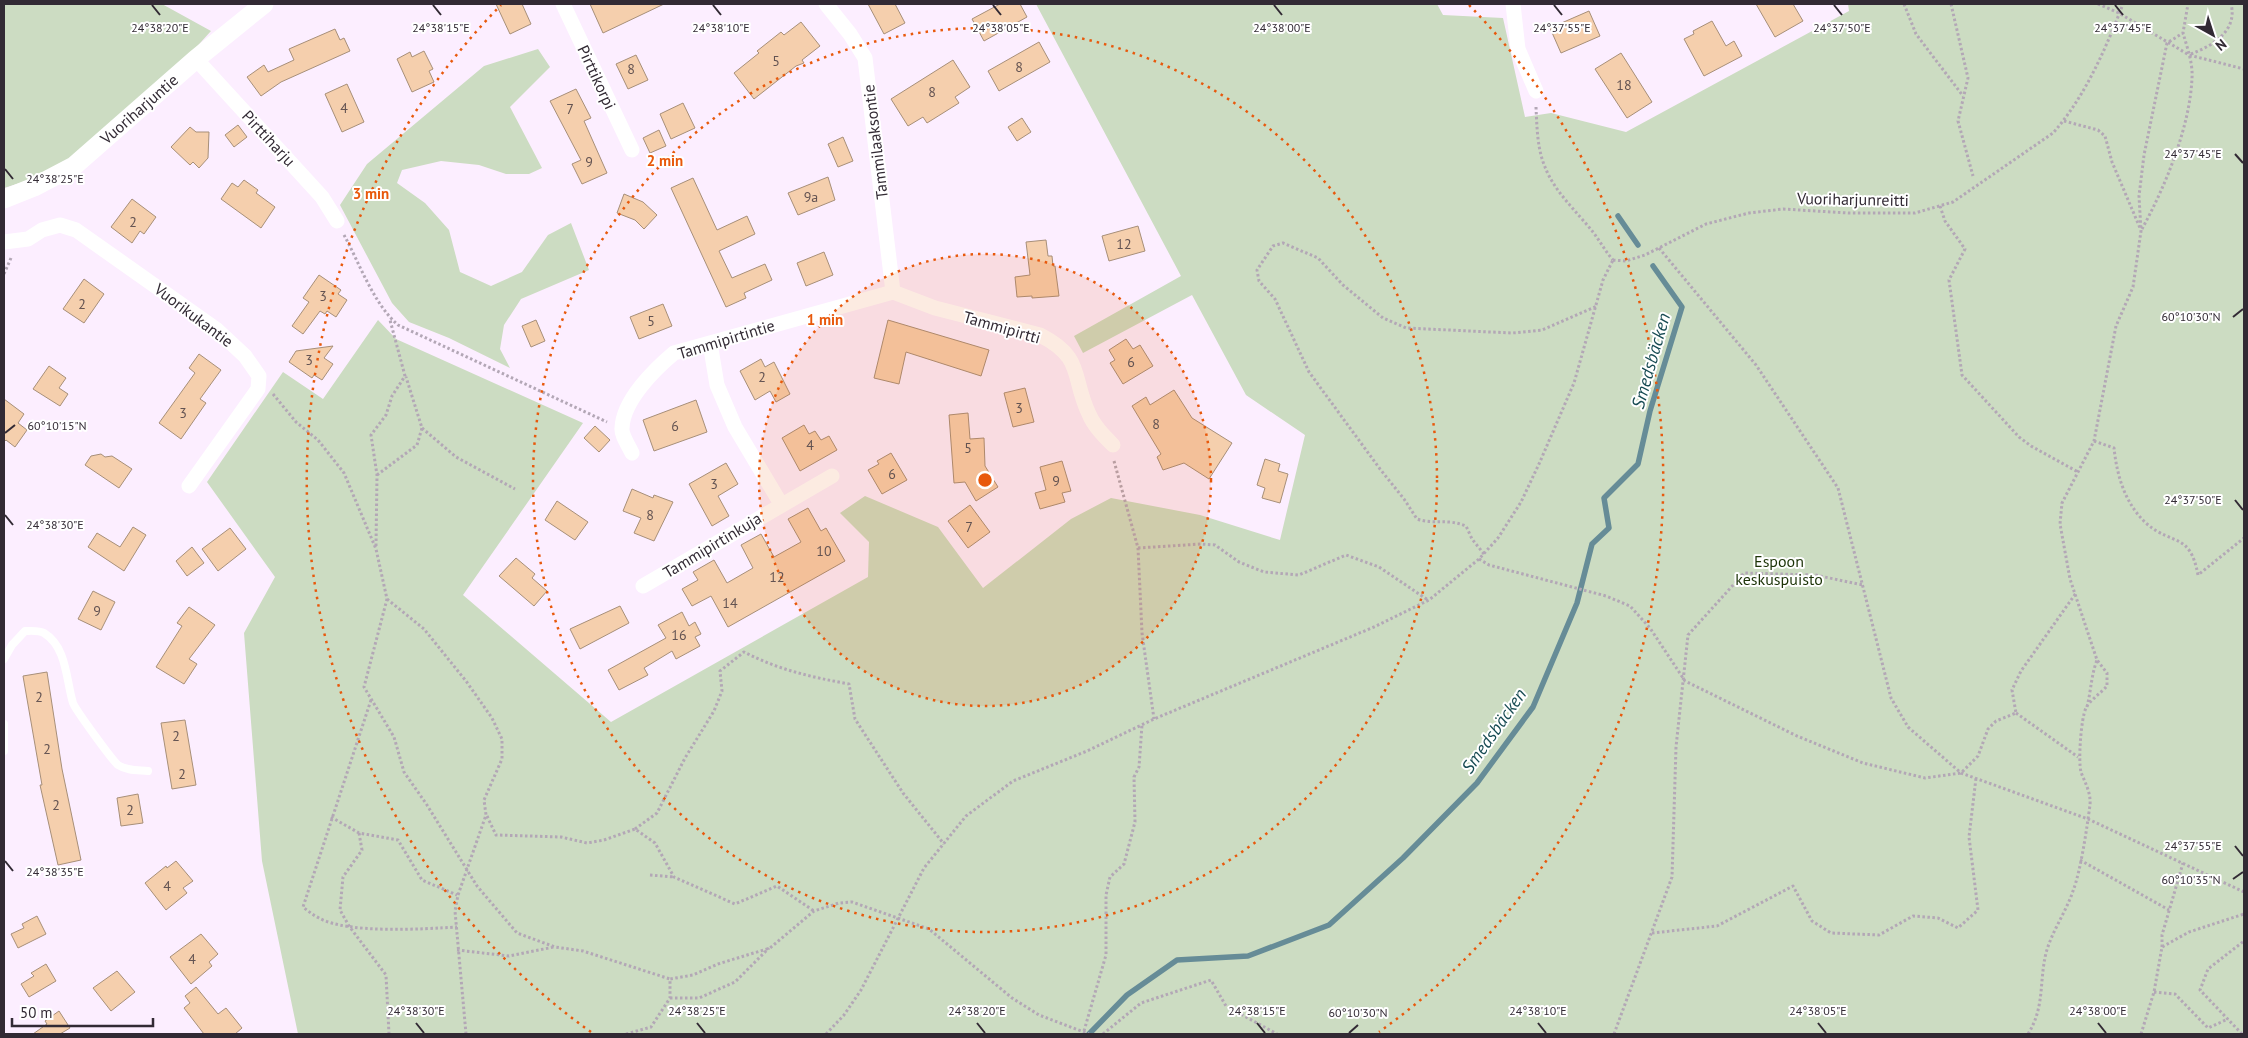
<svg xmlns="http://www.w3.org/2000/svg" width="2248" height="1038" font-family="'PT Sans',sans-serif">
<style>
.green{fill:#ccdcc2}
.lines{fill:none;stroke-linecap:round;stroke-linejoin:round}
.stream{stroke:#668c97;stroke-width:5.5}
.building{fill:#f5cfad;stroke:#a78f79}
.path{stroke:#b3a7b6;stroke-width:3;stroke-dasharray:2.5 2.5;stroke-linecap:butt}
.service{stroke:#fff;stroke-width:8}
.minor{stroke:#fff;stroke-width:15}
.tertiary{stroke:#fff;stroke-width:19}
.ticks{fill:none;stroke:#322a34;stroke-width:2}
.ring{fill:none;stroke:#e8590c;stroke-width:2.5;stroke-dasharray:2.5 5}
.labels{text-anchor:middle;stroke-width:4;stroke-linejoin:round;paint-order:stroke}
.number-label{font-size:14px;fill:#635352}
.street-label{font-size:16px;fill:#322a34;stroke:#fff}
.park-label{font-size:16px;fill:#1c3307;stroke:#fff}
.water-label{font-size:18px;font-style:italic;fill:#174b53;stroke:#fff}
.ticks-label{font-size:12px;text-anchor:middle;fill:#322a34;stroke:#fff;stroke-width:4;stroke-linejoin:round;paint-order:stroke}
.centre{fill:#e8590c;stroke:#fff;stroke-width:2.5}
.ring-label{font-size:15px;text-anchor:middle;font-weight:bold;fill:#e8590c;stroke:#fff;stroke-width:4;stroke-linejoin:round;paint-order:stroke}
</style>
<rect width="100%" height="100%" fill="#fceeff"/>
<path class="green" d="M 4,4 L 162,4 L 211,31 L 172,74 L 72,158 L 36,178 L 4,188 Z
M 1036,4 L 1437,4 L 1443,15 L 1503,18 L 1525,117 L 1551,113 L 1626,132 L 1849,11 L 1848,4 L 2244,4 L 2244,1034 L 298,1034 L 262,861 L 244,633 L 275,577 L 207,482 L 283,372 L 323,399 L 378,320 L 396,339 L 583,423 L 463,595 L 611,722 L 868,577 L 869,542 L 840,513 L 865,496 L 938,527 L 983,588 L 1071,519 L 1111,498 L 1200,515 L 1280,540 L 1305,435 L 1246,395 L 1192,295 L 1083,353 L 1074,336 L 1181,276 Z
M 538,49 L 550,67 L 510,107 L 542,168 L 529,174 L 506,174 L 479,165 L 441,161 L 402,170 L 397,183 L 425,203 L 449,230 L 460,272 L 491,286 L 522,272 L 548,235 L 571,223 L 589,270 L 521,299 L 504,325 L 500,349 L 510,368 L 449,338 L 409,322 L 392,303 L 340,205 L 367,164 L 484,66 Z"/>
<g class="lines">
<path class="stream" d="M 1618,216 L 1638,245
M 1089,1034 L 1127,995 L 1177,960 L 1248,956 L 1329,925 L 1403,858 L 1477,783 L 1533,707 L 1577,603 L 1592,544 L 1609,528 L 1604,498 L 1638,464 L 1650,411 L 1682,307 L 1653,266"/>
</g>
<path class="building" d="M 496,4 L 522,4 L 531,24 L 510,34 Z
M 590,4 L 664,4 L 603,33 Z
M 868,4 L 895,4 L 905,23 L 884,34 Z
M 1000,4 L 1020,4 L 1027,17 L 984,41 L 972,19 Z
M 1756,4 L 1793,4 L 1803,21 L 1775,37 Z
M 1589,11 L 1600,36 L 1561,53 L 1550,28 Z
M 1712,21 L 1726,46 L 1734,41 L 1742,56 L 1704,76 L 1684,39 L 1694,34 L 1693,31 Z
M 801,22 L 820,46 L 802,60 L 804,63 L 796,66 L 754,99 L 734,73 L 759,53 L 757,51 L 781,32 L 784,35 Z
M 335,29 L 340,40 L 344,38 L 350,51 L 281,82 L 261,96 L 247,77 L 264,65 L 268,72 L 294,60 L 289,49 Z
M 1039,42 L 1050,62 L 999,91 L 988,71 Z
M 424,51 L 433,69 L 429,71 L 434,82 L 412,92 L 397,59 L 410,52 L 412,57 Z
M 1621,53 L 1652,102 L 1627,118 L 1595,69 Z
M 636,55 L 648,80 L 628,89 L 616,64 Z
M 953,60 L 970,87 L 955,97 L 959,103 L 927,123 L 923,117 L 908,126 L 891,99 Z
M 347,84 L 364,122 L 342,132 L 325,94 Z
M 576,89 L 591,118 L 584,121 L 607,173 L 582,184 L 572,164 L 581,160 L 550,101 Z
M 683,103 L 695,128 L 671,139 L 660,114 Z
M 1022,118 L 1031,132 L 1017,141 L 1008,127 Z
M 238,125 L 247,137 L 234,147 L 225,135 Z
M 190,127 L 196,132 L 209,132 L 208,158 L 199,168 L 193,162 L 190,165 L 171,147 Z
M 659,130 L 666,146 L 650,153 L 643,138 Z
M 843,137 L 853,161 L 838,167 L 828,144 Z
M 828,177 L 835,200 L 798,215 L 788,193 Z
M 693,178 L 717,230 L 747,216 L 755,234 L 719,251 L 732,278 L 765,264 L 772,280 L 744,293 L 746,298 L 726,307 L 671,188 Z
M 244,180 L 258,190 L 256,193 L 275,207 L 261,228 L 221,199 L 232,183 L 238,187 Z
M 624,194 L 643,202 L 657,215 L 644,229 L 635,220 L 617,213 Z
M 132,199 L 156,217 L 144,234 L 140,231 L 132,243 L 111,227 Z
M 1138,226 L 1145,251 L 1109,261 L 1102,236 Z
M 1046,240 L 1048,256 L 1052,256 L 1053,266 L 1055,266 L 1059,296 L 1032,298 L 1032,296 L 1017,297 L 1015,277 L 1030,275 L 1026,242 Z
M 824,252 L 833,275 L 806,286 L 797,263 Z
M 319,275 L 341,290 L 338,294 L 347,300 L 336,317 L 327,311 L 325,314 L 320,311 L 303,334 L 292,326 L 309,302 L 303,298 Z
M 84,279 L 104,294 L 84,323 L 63,309 Z
M 663,304 L 672,326 L 639,339 L 630,317 Z
M 536,320 L 545,341 L 531,347 L 522,326 Z
M 888,320 L 989,350 L 981,376 L 906,352 L 899,384 L 874,378 Z
M 1126,339 L 1133,349 L 1140,345 L 1153,366 L 1123,384 L 1110,363 L 1115,360 L 1109,350 Z
M 333,346 L 324,358 L 333,364 L 322,380 L 314,375 L 312,378 L 289,362 L 296,351 Z
M 199,354 L 221,370 L 200,399 L 206,403 L 181,439 L 159,423 L 195,373 L 189,368 Z
M 761,359 L 765,367 L 774,362 L 790,394 L 776,402 L 770,391 L 755,400 L 740,371 Z
M 49,366 L 66,378 L 59,388 L 68,394 L 60,406 L 33,389 Z
M 1025,388 L 1034,422 L 1013,427 L 1004,393 Z
M 1174,390 L 1192,418 L 1232,443 L 1209,479 L 1184,463 L 1163,470 L 1157,457 L 1161,454 L 1132,406 L 1146,397 L 1150,405 Z
M 4,399 L 24,414 L 18,423 L 27,430 L 15,447 L 6,440 L 4,442 Z
M 696,400 L 707,432 L 654,451 L 643,420 Z
M 968,413 L 970,439 L 984,438 L 985,466 L 998,487 L 976,501 L 965,482 L 954,483 L 949,415 Z
M 804,425 L 809,434 L 815,431 L 821,440 L 829,436 L 837,450 L 800,471 L 782,438 Z
M 595,426 L 610,440 L 599,452 L 584,438 Z
M 891,453 L 907,480 L 882,494 L 868,470 L 879,464 L 877,461 Z
M 101,454 L 105,457 L 112,456 L 132,469 L 119,488 L 85,465 L 91,456 Z
M 1265,459 L 1280,464 L 1278,471 L 1288,474 L 1280,503 L 1262,498 L 1265,488 L 1257,485 Z
M 1062,461 L 1071,491 L 1062,493 L 1065,502 L 1040,509 L 1035,493 L 1046,490 L 1040,467 Z
M 726,463 L 738,484 L 718,496 L 729,516 L 712,526 L 689,484 Z
M 632,489 L 653,498 L 654,495 L 673,502 L 654,541 L 634,533 L 641,518 L 623,511 Z
M 557,501 L 588,522 L 575,540 L 545,520 Z
M 970,505 L 990,532 L 968,548 L 948,521 Z
M 808,508 L 821,531 L 826,528 L 845,561 L 728,627 L 711,596 L 692,606 L 682,589 L 698,580 L 693,572 L 714,560 L 727,583 L 753,568 L 741,545 L 761,534 L 774,557 L 801,542 L 788,519 Z
M 133,527 L 146,535 L 124,571 L 88,547 L 97,533 L 120,547 Z
M 230,528 L 246,549 L 218,571 L 202,549 Z
M 192,547 L 204,563 L 187,576 L 176,561 Z
M 516,558 L 535,574 L 532,578 L 547,591 L 534,606 L 499,576 Z
M 93,591 L 115,602 L 101,630 L 78,619 Z
M 620,606 L 629,623 L 580,649 L 570,629 Z
M 189,607 L 215,625 L 189,659 L 197,664 L 184,684 L 156,667 L 182,626 L 177,623 Z
M 682,612 L 689,626 L 695,622 L 701,634 L 695,637 L 700,646 L 676,659 L 672,651 L 644,668 L 648,675 L 619,690 L 608,670 L 666,638 L 658,625 Z
M 47,672 L 62,769 L 81,860 L 58,865 L 40,785 L 42,785 L 23,676 Z
M 185,720 L 196,785 L 172,789 L 161,723 Z
M 138,794 L 143,823 L 121,826 L 117,798 Z
M 176,861 L 193,881 L 183,888 L 187,893 L 166,910 L 145,883 L 166,866 L 167,868 Z
M 37,916 L 46,934 L 18,948 L 11,934 L 24,928 L 22,924 Z
M 201,934 L 218,954 L 209,962 L 212,966 L 191,984 L 170,957 Z
M 46,964 L 56,981 L 29,997 L 21,984 L 34,976 L 31,973 Z
M 117,971 L 135,992 L 111,1011 L 93,988 Z
M 196,987 L 218,1014 L 226,1008 L 242,1028 L 235,1034 L 204,1034 L 184,1008 L 190,1003 L 185,996 Z
M 59,1011 L 70,1028 L 60,1034 L 33,1034 L 47,1024 L 45,1021 Z"/>
<g class="lines">
<path class="path" d="M 1904,4 L 1916,34 L 1963,96
M 1951,4 L 1968,78 L 1958,121 L 1973,176
M 2098,4 L 2119,13 L 2189,55 L 2244,69
M 2191,54 C 2212,46 2238,31 2231,4
M 1536,107 C 1537,127 1537,148 1545,167 C 1554,191 1577,212 1593,232 C 1600,241 1605,251 1613,260
M 2064,121 L 2098,130 L 2105,136 L 2112,162 L 2140,228
M 1940,206 L 1945,221 L 1965,249 L 1949,280 L 1962,375 L 2019,437 L 2031,446 L 2078,472
M 2142,229 C 2165,187 2190,127 2192,78 C 2193,63 2187,47 2183,33
M 344,235 C 360,264 373,303 398,325 L 607,422
M 1659,248 L 1756,365 L 1838,488 L 1891,698 L 1908,727 L 1961,773 L 2088,819 L 2244,892
M 1613,260 L 1626,261 L 1645,255 L 1706,224 L 1749,213 L 1783,209 L 1848,213 L 1915,213 L 1953,202 L 2053,133 C 2085,97 2106,48 2123,4
M 4,274 L 11,258
M 273,394 L 296,422 L 318,440 L 344,473 L 376,549 L 387,599 L 364,687 L 394,737 L 404,772 L 427,805 L 477,886 L 517,933 L 555,947 L 583,951 L 670,979
M 422,428 L 456,457 L 515,489
M 2094,441 L 2114,448 C 2117,476 2125,504 2147,524 C 2173,546 2190,532 2198,575 L 2244,538
M 1114,461 L 1138,548 L 1142,633 L 1154,719
M 377,475 L 417,445 L 422,428 L 406,377
M 376,546 L 377,475 L 371,435 L 386,415 L 392,396 L 405,376 L 390,320
M 1138,548 L 1201,544 L 1215,545 L 1239,562 L 1264,572 L 1299,575 L 1346,555 L 1379,567 L 1428,600
M 1484,554 L 1472,539 L 1466,526 C 1446,518 1435,525 1417,519 L 1404,499 L 1380,469 L 1309,372 L 1275,299 L 1259,281 L 1257,270 L 1273,246 L 1283,243 L 1318,258 L 1343,285 L 1383,318 L 1406,328 L 1512,333 L 1542,330 L 1597,306
M 1479,559 L 1489,565 L 1606,596 L 1630,606 L 1650,628 L 1685,681 L 1797,736 L 1863,763 L 1925,778 L 1961,773 L 1978,756 L 1988,729 L 1996,721 L 2016,713 L 2012,690 L 2021,671 L 2076,593
M 387,599 L 424,629 L 466,681 L 492,718 L 502,739 L 502,759 L 484,800 L 486,815 L 458,895 L 455,911 L 466,1034
M 371,700 L 303,907 C 308,911 313,915 319,918 C 347,934 424,929 457,927
M 2087,707 C 2091,691 2091,676 2097,660
M 2016,713 L 2078,757
M 487,816 L 496,835 L 561,837 L 587,843 L 604,840 L 635,829 L 655,843 L 674,877 L 735,904 L 777,886 L 814,911
M 331,817 L 359,833 L 398,840 L 422,880 L 457,895
M 635,829 L 657,813 L 685,758 L 714,711 L 722,691 L 720,671 L 744,652 C 779,670 811,677 849,684 L 855,719 L 903,793 L 944,844
M 359,833 L 362,850 L 343,877 L 340,910 L 349,926 L 386,975 L 389,1034
M 2080,860 L 2169,910
M 650,875 L 674,877
M 1652,933 L 1717,926 L 1793,886 L 1812,921 L 1831,933 L 1879,935 L 1913,916 L 1938,918 L 1958,928 L 1978,910 L 1969,837 L 1976,778
M 2162,947 L 2162,935 L 2183,863
M 457,950 L 509,956 L 554,947
M 2154,992 L 2175,994 L 2208,1028 L 2228,1019
M 670,998 L 699,998 L 735,982 L 769,948
M 1084,1031 L 1106,955 L 1106,895 L 1110,877 L 1124,864 L 1135,822 L 1134,777 L 1139,767 L 1142,725
M 626,1034 L 651,1027 L 670,998 L 670,979 L 693,975 L 718,964 L 770,948 L 814,911 L 839,903 L 852,902 L 929,929 L 1012,998 L 1039,1015 L 1089,1034
M 826,1034 L 844,1015 L 861,990 L 924,868 L 966,816 L 1013,781 L 1087,751 L 1154,719 L 1374,627 L 1429,600 L 1479,559 L 1498,538 L 1521,502 L 1539,464 L 1574,383 L 1603,280 L 1613,260
M 1103,1034 L 1141,1003 L 1211,980 L 1226,1006 L 1277,1034
M 1614,1034 L 1672,877 L 1676,747 L 1688,635 L 1744,573 L 1815,575 L 1863,585
M 2028,1034 C 2045,1007 2039,982 2046,953 C 2052,931 2066,912 2073,891 C 2081,870 2087,827 2090,805 C 2091,792 2085,783 2081,772 C 2078,761 2081,718 2086,708 C 2090,700 2101,693 2107,686 L 2107,673 L 2097,660 L 2070,579 L 2060,524 L 2062,503 L 2094,441 L 2116,326 L 2133,287 L 2141,231 L 2139,196 L 2144,155 L 2167,43 L 2183,33 L 2188,4
M 2141,1034 L 2154,992 L 2162,947 L 2189,932 L 2244,914
M 2242,1034 L 2200,990 L 2208,969 L 2244,941"/>
<path class="service" d="M 4,659 L 12,645 L 25,631 C 30,631 39,630 44,633 C 67,647 66,680 73,703 C 75,709 112,760 118,765 C 127,771 138,770 148,771
M 4,724 L 4,751"/>
<path class="minor" d="M 563,4 L 632,150
M 826,4 L 850,34 L 865,58 L 893,292
M 1513,4 L 1518,49 L 1536,91
M 196,59 L 322,197 L 337,221
M 4,242 L 28,239 L 42,230 L 60,225 L 76,230 L 216,329 L 245,356 L 259,376 L 258,389 L 189,486
M 893,292 L 935,308 L 1040,335 C 1085,358 1071,377 1089,414 C 1094,426 1104,436 1113,445
M 710,343 L 717,385 L 735,427 L 781,504
M 632,453 C 629,446 621,435 622,428 C 623,400 655,369 674,353 L 893,292
M 643,586 L 832,476"/>
<path class="tertiary" d="M 4,199 L 34,187 L 74,166 L 196,59 L 264,4"/>
</g>
<path class="ticks" d="M 152,5 L 160,15M 433,5 L 441,15M 713,5 L 721,15M 993,5 L 1001,15M 1274,5 L 1282,15M 1554,5 L 1562,15M 1834,5 L 1842,15M 2115,5 L 2123,15M 2235,154 L 2243,163M 5,169 L 13,179M 2233,317 L 2243,309M 5,433 L 15,425M 2235,500 L 2243,510M 5,515 L 13,525M 2235,846 L 2243,856M 5,861 L 13,871M 2233,879 L 2243,872M 416,1023 L 424,1033M 697,1023 L 705,1033M 977,1023 L 985,1033M 1257,1023 L 1265,1033M 1538,1023 L 1546,1033M 1818,1023 L 1826,1033M 2098,1023 L 2106,1033M 1349,1033 L 1358,1025"/>
<circle cx="985" cy="480" r="226" fill="#e8590c" fill-opacity=".12"/>
<g class="ring">
<circle cx="985" cy="480" r="226"/>
<circle cx="985" cy="480" r="452"/>
<path d="M591 1032A678 678 0 0 1 501 5M1469 5A678 678 0 0 1 1379 1032"/>
</g>
<g class="labels">
<g class="number-label">
<text x="776" y="66">5</text>
<text x="1019" y="72">8</text>
<text x="631" y="74">8</text>
<text x="1624" y="90">18</text>
<text x="932" y="97">8</text>
<text x="344" y="113">4</text>
<text x="570" y="114">7</text>
<text x="589" y="167">9</text>
<text x="811" y="202">9a</text>
<text x="133" y="227">2</text>
<text x="1124" y="249">12</text>
<text x="323" y="301">3</text>
<text x="82" y="309">2</text>
<text x="651" y="326">5</text>
<text x="309" y="365">3</text>
<text x="1131" y="367">6</text>
<text x="762" y="382">2</text>
<text x="1019" y="413">3</text>
<text x="183" y="418">3</text>
<text x="1156" y="429">8</text>
<text x="675" y="431">6</text>
<text x="810" y="450">4</text>
<text x="968" y="453">5</text>
<text x="892" y="479">6</text>
<text x="1056" y="486">9</text>
<text x="714" y="489">3</text>
<text x="650" y="520">8</text>
<text x="969" y="532">7</text>
<text x="824" y="556">10</text>
<text x="777" y="582">12</text>
<text x="730" y="608">14</text>
<text x="97" y="616">9</text>
<text x="679" y="640">16</text>
<text x="39" y="702">2</text>
<text x="176" y="741">2</text>
<text x="47" y="754">2</text>
<text x="182" y="779">2</text>
<text x="56" y="810">2</text>
<text x="130" y="815">2</text>
<text x="167" y="891">4</text>
<text x="192" y="964">4</text>
</g>
<g class="street-label">
<text transform="translate(597 77) rotate(65)" y="6">Pirttikorpi</text>
<text transform="translate(139 109) rotate(-41)" y="6">Vuoriharjuntie</text>
<text transform="translate(269 138) rotate(47)" y="6">Pirttiharju</text>
<text transform="translate(875 142) rotate(-97)" y="6">Tammilaaksontie</text>
<text transform="translate(1853 199) rotate(1)" y="6">Vuoriharjunreitti</text>
<text transform="translate(194 315) rotate(37)" y="6">Vuorikukantie</text>
<text transform="translate(1002 327) rotate(16)" y="6">Tammipirtti</text>
<text transform="translate(726 339) rotate(-17)" y="6">Tammipirtintie</text>
<text transform="translate(712 545) rotate(-31)" y="6">Tammipirtinkuja</text>
</g>
<g class="park-label">
<text x="1779" y="567">Espoon<tspan x="1779" dy="18">keskuspuisto</tspan></text>
</g>
<g class="water-label">
<text transform="translate(1651 361) rotate(-74)" y="6">Smedsbäcken</text>
<text transform="translate(1494 731) rotate(-55)" y="6">Smedsbäcken</text>
</g>
</g>
<g class="ticks-label">
<text x="160" y="32">24°38'20"E</text>
<text x="441" y="32">24°38'15"E</text>
<text x="721" y="32">24°38'10"E</text>
<text x="1001" y="32">24°38'05"E</text>
<text x="1282" y="32">24°38'00"E</text>
<text x="1562" y="32">24°37'55"E</text>
<text x="1842" y="32">24°37'50"E</text>
<text x="2123" y="32">24°37'45"E</text>
<text x="2193" y="158">24°37'45"E</text>
<text x="55" y="183">24°38'25"E</text>
<text x="2191" y="321">60°10'30"N</text>
<text x="57" y="430">60°10'15"N</text>
<text x="2193" y="504">24°37'50"E</text>
<text x="55" y="529">24°38'30"E</text>
<text x="2193" y="850">24°37'55"E</text>
<text x="55" y="876">24°38'35"E</text>
<text x="2191" y="884">60°10'35"N</text>
<text x="416" y="1015">24°38'30"E</text>
<text x="697" y="1015">24°38'25"E</text>
<text x="977" y="1015">24°38'20"E</text>
<text x="1257" y="1015">24°38'15"E</text>
<text x="1538" y="1015">24°38'10"E</text>
<text x="1818" y="1015">24°38'05"E</text>
<text x="2098" y="1015">24°38'00"E</text>
<text x="1358" y="1017">60°10'30"N</text>
</g>
<circle cx="985" cy="480" r="8" class="centre"/>
<g class="ring-label">
<text x="665" y="166">2 min</text>
<text x="371" y="199">3 min</text>
<text x="825" y="325">1 min</text>
</g>
<rect width="2248" height="1038" fill="none" stroke="#322a34" stroke-width="10"/>
<g transform="translate(2213 35) rotate(141)" stroke="#ffffff" stroke-width="4" paint-order="stroke">
<path d="M0-4L9 19L0 12L-9 19Z" fill="#322a34"/>
<text y="-8" font-size="14" font-weight="bold" text-anchor="middle" fill="#322a34">N</text>
</g>
<path d="M12 1018v8h141v-8" fill="none" stroke="#322a34" stroke-width="2.5"/>
<text x="20" y="1018" font-size="15" fill="#322a34" stroke="#ffffff" stroke-width="4" paint-order="stroke">50 m</text>
</svg>
